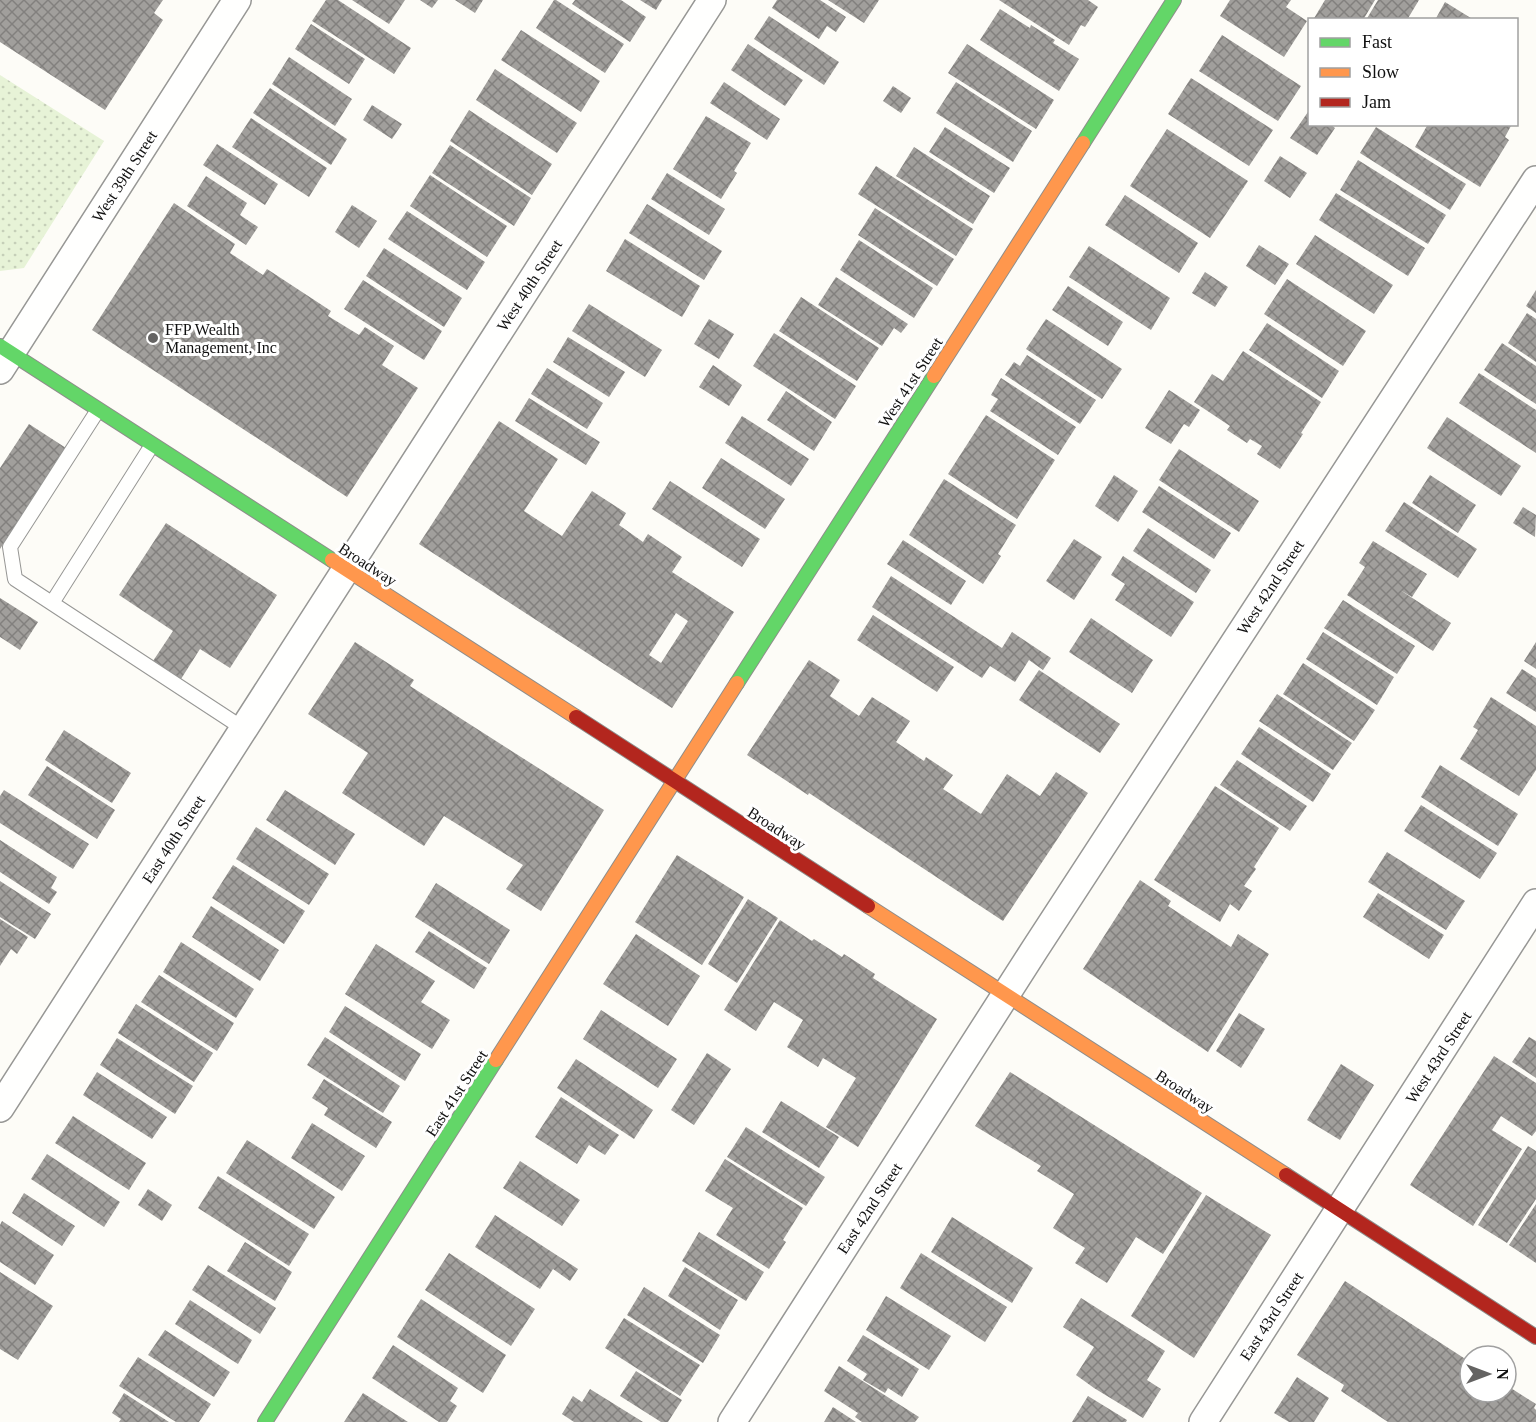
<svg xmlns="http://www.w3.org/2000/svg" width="1536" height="1422" font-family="'Times New Roman',serif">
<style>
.grass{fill:url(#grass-dots)}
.building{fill:url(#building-cross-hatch);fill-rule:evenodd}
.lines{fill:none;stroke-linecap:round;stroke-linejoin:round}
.lane-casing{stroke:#979795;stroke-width:16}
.street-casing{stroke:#979795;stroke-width:30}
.fast-casing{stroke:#8e8d8b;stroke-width:16}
.slow-casing{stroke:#8e8d8b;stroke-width:16}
.jam-casing{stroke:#8e8d8b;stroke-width:16}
.lane{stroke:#fffffe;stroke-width:14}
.street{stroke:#fffffe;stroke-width:27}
.fast{stroke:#63d668;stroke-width:14}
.slow{stroke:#ff974d;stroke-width:14}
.jam{stroke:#b3261e;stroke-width:14}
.poi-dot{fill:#646362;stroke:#fff;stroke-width:2}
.labels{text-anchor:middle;stroke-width:6;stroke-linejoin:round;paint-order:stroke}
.street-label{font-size:16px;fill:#111;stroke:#fff}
.poi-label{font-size:16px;fill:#111;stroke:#fff;text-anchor:start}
</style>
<defs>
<pattern id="grass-dots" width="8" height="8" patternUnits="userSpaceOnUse" patternTransform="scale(1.5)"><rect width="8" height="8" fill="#e7f3d7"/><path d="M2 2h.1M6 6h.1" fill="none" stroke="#c5cfb8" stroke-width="1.8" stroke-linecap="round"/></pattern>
<pattern id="building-cross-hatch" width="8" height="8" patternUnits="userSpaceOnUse" patternTransform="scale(1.5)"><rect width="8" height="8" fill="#a19f9c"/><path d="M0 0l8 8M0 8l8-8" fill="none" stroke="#82807e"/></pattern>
</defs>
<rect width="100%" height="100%" fill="#fdfcf7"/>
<path class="grass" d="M 0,75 L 104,141 L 24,268 L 0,271 Z"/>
<path class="building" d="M 0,0 L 163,0 L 154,13 L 163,20 L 105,110 L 0,42 Z
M 326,0 L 338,0 L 411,48 L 394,74 L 312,21 Z
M 352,0 L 405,0 L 389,24 Z
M 420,0 L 438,0 L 432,8 Z
M 455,0 L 483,0 L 475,13 Z
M 554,0 L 556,0 L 624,44 L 605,73 L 536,28 Z
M 575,0 L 621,0 L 646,17 L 630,42 L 572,4 Z
M 640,0 L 662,0 L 656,10 Z
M 777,0 L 820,0 L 846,17 L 836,32 L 827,26 L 819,39 L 772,8 Z
M 828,0 L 879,0 L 864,23 Z
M 999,0 L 1088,0 L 1098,7 L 1085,27 L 1081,25 L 1069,45 Z
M 1230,0 L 1291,0 L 1286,7 L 1307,21 L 1284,57 L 1220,16 Z
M 1325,0 L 1375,0 L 1363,20 L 1313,20 Z
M 1378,0 L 1419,0 L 1407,20 L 1366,20 Z
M 1445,2 L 1474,20 L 1435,20 Z
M 1000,9 L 1030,28 L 1031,25 L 1055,40 L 1053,43 L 1079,59 L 1059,91 L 980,40 Z
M 769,16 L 839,62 L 824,85 L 754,39 Z
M 311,24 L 365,59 L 349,84 L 295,49 Z
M 521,30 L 600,81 L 581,112 L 501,60 Z
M 1222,35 L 1301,86 L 1278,121 L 1199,71 Z
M 748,44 L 803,80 L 785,106 L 731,70 Z
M 967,44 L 1054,100 L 1036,129 L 948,73 Z
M 289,57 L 352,99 L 335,126 L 272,84 Z
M 495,69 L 577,123 L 557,153 L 476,100 Z
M 1191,78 L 1273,130 L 1249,166 L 1168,114 Z
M 724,82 L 780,119 L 767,140 L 710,103 Z
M 956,82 L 1032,131 L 1013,162 L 936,113 Z
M 893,86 L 911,98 L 901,113 L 883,101 Z
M 270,88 L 347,139 L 331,165 L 253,113 Z
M 372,105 L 402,124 L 392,139 L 363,120 Z
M 1310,109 L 1310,124 L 1330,124 L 1335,128 L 1317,155 L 1290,138 Z
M 469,110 L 552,164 L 532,195 L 450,141 Z
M 706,116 L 751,143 L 734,171 L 737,173 L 721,199 L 673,169 Z
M 251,118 L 327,168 L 309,197 L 232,147 Z
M 1428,124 L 1512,124 L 1505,137 L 1509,140 L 1480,187 L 1415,147 Z
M 945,127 L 1010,168 L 994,193 L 929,152 Z
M 1376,127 L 1466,184 L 1450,210 L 1360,153 Z
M 1167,129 L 1248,181 L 1210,238 L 1130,186 Z
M 217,144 L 278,184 L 265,205 L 203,165 Z
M 450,145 L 531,198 L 514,226 L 432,173 Z
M 914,147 L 990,196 L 973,224 L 896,176 Z
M 1280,156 L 1307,173 L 1290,198 L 1264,181 Z
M 1358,160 L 1446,215 L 1428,244 L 1340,190 Z
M 876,166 L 973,229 L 956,256 L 858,194 Z
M 667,173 L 725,209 L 709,235 L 651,199 Z
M 430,175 L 507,226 L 487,257 L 410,206 Z
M 206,176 L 247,203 L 240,215 L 258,227 L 246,245 L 187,206 Z
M 1336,193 L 1425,248 L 1408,276 L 1319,220 Z
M 1125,195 L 1198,243 L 1179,273 L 1105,225 Z
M 174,203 L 235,244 L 230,253 L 263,275 L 267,269 L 331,311 L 328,316 L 359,335 L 365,327 L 394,346 L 382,365 L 418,388 L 347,497 L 92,330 Z
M 647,204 L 722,251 L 704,280 L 629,233 Z
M 352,205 L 377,221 L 359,248 L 335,232 Z
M 875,208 L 954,259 L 937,286 L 858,235 Z
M 407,211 L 485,262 L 467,290 L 388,239 Z
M 1315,235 L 1393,285 L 1374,314 L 1296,264 Z
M 625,239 L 700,286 L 682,317 L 606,271 Z
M 859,240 L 933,288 L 914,318 L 840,270 Z
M 1259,245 L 1289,264 L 1275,285 L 1246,266 Z
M 1089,246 L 1170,298 L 1151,330 L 1069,277 Z
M 384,248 L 462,298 L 444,327 L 366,276 Z
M 1205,272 L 1228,287 L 1215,307 L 1192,293 Z
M 836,277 L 908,324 L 901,333 L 894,328 L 882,346 L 818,305 Z
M 1287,279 L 1366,331 L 1343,366 L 1264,314 Z
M 363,280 L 442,331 L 424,360 L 344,309 Z
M 1068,286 L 1123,322 L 1108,346 L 1052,310 Z
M 1536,290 L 1536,313 L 1526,306 Z
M 801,297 L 879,348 L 857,381 L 779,331 Z
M 589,304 L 662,350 L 645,377 L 572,331 Z
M 1527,313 L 1536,319 L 1536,362 L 1508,343 Z
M 709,319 L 734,334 L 719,359 L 694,344 Z
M 1046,319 L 1122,369 L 1102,399 L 1026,349 Z
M 1267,323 L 1339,371 L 1322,398 L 1249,350 Z
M 774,333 L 856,386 L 835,419 L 753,366 Z
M 568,337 L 625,372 L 609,397 L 553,362 Z
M 1502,343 L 1536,366 L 1536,404 L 1484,370 Z
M 1243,351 L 1321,402 L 1301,433 L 1303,434 L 1280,469 L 1257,454 L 1262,446 L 1250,439 L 1247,443 L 1227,430 L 1230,426 L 1194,402 L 1212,374 L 1223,381 Z
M 1027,355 L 1096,400 L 1080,424 L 1005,375 L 1014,362 L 1020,366 Z
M 713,365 L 742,385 L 729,406 L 699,387 Z
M 547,368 L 603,403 L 587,429 L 531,394 Z
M 1479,373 L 1536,410 L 1536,453 L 1459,403 Z
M 1001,378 L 1076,427 L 1058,455 L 990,411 L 998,399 L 991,395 Z
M 1169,390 L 1200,410 L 1189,427 L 1184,424 L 1171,444 L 1145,428 Z
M 786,391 L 832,422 L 814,451 L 767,420 Z
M 529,398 L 600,442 L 586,465 L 515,421 Z
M 986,415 L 1055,460 L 1017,519 L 948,474 Z
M 742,416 L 809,459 L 791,486 L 725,443 Z
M 1447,417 L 1521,466 L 1501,496 L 1427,448 Z
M 499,421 L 558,459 L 524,511 L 562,536 L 592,491 L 626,513 L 619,525 L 643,542 L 648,534 L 682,557 L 672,572 L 734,612 L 672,708 L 419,544 ZM 676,613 L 688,621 L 661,663 L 649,655 Z
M 29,424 L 66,448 L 0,549 L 0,468 Z
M 1179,449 L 1259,501 L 1239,532 L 1159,480 Z
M 721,458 L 785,499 L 765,529 L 702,488 Z
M 1114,475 L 1138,491 L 1118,522 L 1095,506 Z
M 1430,475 L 1476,505 L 1458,533 L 1412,503 Z
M 944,479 L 1016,525 L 998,554 L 1001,556 L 983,584 L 909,535 Z
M 670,481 L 760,539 L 742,567 L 652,509 Z
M 1159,486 L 1231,533 L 1214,559 L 1142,512 Z
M 1404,502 L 1477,549 L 1458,578 L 1385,531 Z
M 1523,507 L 1536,515 L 1535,537 L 1513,523 Z
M 166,523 L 277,595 L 230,668 L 200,649 L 181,679 L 153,661 L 173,631 L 119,595 Z
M 1148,528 L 1211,570 L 1196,593 L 1133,551 Z
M 1074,539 L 1102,557 L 1074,600 L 1046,581 Z
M 903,540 L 966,581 L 951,605 L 887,564 Z
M 1373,541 L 1427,574 L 1412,597 L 1400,590 L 1451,623 L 1433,651 L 1347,595 L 1365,567 L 1359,563 Z
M 1123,556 L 1194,602 L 1171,637 L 1115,600 L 1125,584 L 1111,575 Z
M 891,576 L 1002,648 L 1012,632 L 1051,658 L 1043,670 L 1029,660 L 1015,682 L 990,666 L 982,678 L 872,607 Z
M 0,598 L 38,622 L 20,650 L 0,637 Z
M 1343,600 L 1415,646 L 1397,674 L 1324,628 Z
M 873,615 L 954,667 L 937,692 L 857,640 Z
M 1091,618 L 1153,660 L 1132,693 L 1069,652 Z
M 1323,632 L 1394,677 L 1377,705 L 1306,659 Z
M 355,642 L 414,680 L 410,686 L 604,810 L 541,911 L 506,889 L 523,865 L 444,816 L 424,846 L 342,793 L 368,753 L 308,714 Z
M 1536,642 L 1536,669 L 1524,661 Z
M 809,660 L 840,680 L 830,696 L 859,716 L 872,697 L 910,721 L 896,742 L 924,761 L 926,757 L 953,775 L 943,789 L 981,814 L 1007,774 L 1040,796 L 1056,772 L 1088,793 L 1003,921 L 809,793 L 808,795 L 747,755 Z
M 1303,663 L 1375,710 L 1354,741 L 1283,694 Z
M 1522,669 L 1536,678 L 1536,712 L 1506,693 Z
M 1039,670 L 1120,724 L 1100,753 L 1019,700 Z
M 1277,694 L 1352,743 L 1333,770 L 1259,721 Z
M 1491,697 L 1536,726 L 1536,770 L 1519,796 L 1460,759 L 1478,730 L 1473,727 Z
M 1259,727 L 1331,774 L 1313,802 L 1241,754 Z
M 64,730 L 131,773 L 112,803 L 45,760 Z
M 1237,760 L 1307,806 L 1290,831 L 1220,785 Z
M 1440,765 L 1518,814 L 1498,846 L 1421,797 Z
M 47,766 L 115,810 L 97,839 L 28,795 Z
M 1215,786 L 1279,828 L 1254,867 L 1256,869 L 1244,886 L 1252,891 L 1239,911 L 1230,904 L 1220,922 L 1154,880 Z
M 4,790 L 89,844 L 73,869 L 0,823 L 0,796 Z
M 285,790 L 355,834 L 335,865 L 266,820 Z
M 1421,805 L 1497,853 L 1480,879 L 1404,831 Z
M 256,827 L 329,874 L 309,905 L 236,859 Z
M 0,840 L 57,877 L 51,888 L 57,892 L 49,904 L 0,872 Z
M 1387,852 L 1465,901 L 1446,930 L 1368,882 Z
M 677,855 L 744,897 L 702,965 L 635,922 Z
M 233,865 L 305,911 L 284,944 L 212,898 Z
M 1140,880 L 1171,901 L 1168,906 L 1231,947 L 1238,934 L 1269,954 L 1208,1052 L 1083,969 Z
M 0,881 L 51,914 L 35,939 L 0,917 Z
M 436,883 L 510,930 L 489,964 L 415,917 Z
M 1378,893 L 1444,935 L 1429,959 L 1363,917 Z
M 748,899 L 778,918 L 737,983 L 708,964 Z
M 211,906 L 279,950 L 260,981 L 192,937 Z
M 0,919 L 28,937 L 17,954 L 11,949 L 0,966 Z
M 780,920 L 812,941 L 814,939 L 842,957 L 844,954 L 875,974 L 873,978 L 937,1019 L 858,1147 L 826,1127 L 856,1078 L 823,1058 L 818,1067 L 787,1047 L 803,1020 L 774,1002 L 756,1031 L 724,1010 Z
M 429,931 L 487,968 L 474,989 L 415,952 Z
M 636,934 L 700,976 L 668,1026 L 603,984 Z
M 181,942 L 254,989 L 236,1018 L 163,972 Z
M 376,944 L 435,981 L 421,1002 L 450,1020 L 432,1049 L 345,994 Z
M 159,975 L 234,1023 L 217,1051 L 141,1002 Z
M 136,1004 L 213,1053 L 194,1082 L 118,1033 Z
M 345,1006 L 421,1054 L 405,1081 L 329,1032 Z
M 601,1010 L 677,1059 L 658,1088 L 583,1039 Z
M 1239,1013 L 1265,1029 L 1241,1068 L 1216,1051 Z
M 325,1037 L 400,1086 L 383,1113 L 307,1065 Z
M 1529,1037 L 1536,1041 L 1536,1078 L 1512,1062 Z
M 117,1038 L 193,1086 L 175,1114 L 100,1065 Z
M 707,1053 L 731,1069 L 694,1125 L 671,1110 Z
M 1494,1056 L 1536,1083 L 1536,1131 L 1532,1136 L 1501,1116 L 1492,1130 L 1522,1149 L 1473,1226 L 1410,1185 Z
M 576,1059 L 653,1110 L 634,1139 L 557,1088 Z
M 1341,1064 L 1374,1085 L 1340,1140 L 1307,1120 Z
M 97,1072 L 167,1117 L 152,1139 L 83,1095 Z
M 1010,1072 L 1202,1193 L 1163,1254 L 1136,1237 L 1107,1283 L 1075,1263 L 1085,1248 L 1053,1228 L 1074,1194 L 1037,1171 L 1041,1166 L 975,1126 Z
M 324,1079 L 392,1122 L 376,1148 L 324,1115 L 328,1108 L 312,1098 Z
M 561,1097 L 619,1135 L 605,1155 L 589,1145 L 577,1164 L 535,1137 Z
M 781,1101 L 839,1137 L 819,1168 L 762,1132 Z
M 73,1116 L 146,1163 L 129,1190 L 55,1143 Z
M 312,1123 L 365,1156 L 342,1191 L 291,1158 Z
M 746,1127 L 825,1177 L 806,1206 L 727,1157 Z
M 247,1140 L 335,1197 L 314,1229 L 226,1173 Z
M 1528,1146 L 1536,1151 L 1536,1199 L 1507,1243 L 1478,1225 Z
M 47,1154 L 120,1202 L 104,1227 L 31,1179 Z
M 725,1159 L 803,1208 L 783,1240 L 786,1242 L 769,1269 L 716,1235 L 733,1208 L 705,1191 Z
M 520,1161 L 580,1200 L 562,1226 L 503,1188 Z
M 218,1176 L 309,1234 L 289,1266 L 198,1208 Z
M 148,1189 L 172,1205 L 162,1221 L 138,1205 Z
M 24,1193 L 75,1226 L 62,1246 L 12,1213 Z
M 1206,1195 L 1271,1235 L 1194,1358 L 1131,1316 Z
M 1536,1204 L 1536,1263 L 1509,1245 Z
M 495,1215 L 578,1269 L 570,1281 L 553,1269 L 540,1289 L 475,1247 Z
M 952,1217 L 1033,1268 L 1012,1303 L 931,1252 Z
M 2,1221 L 54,1255 L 35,1285 L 0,1262 L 0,1225 Z
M 699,1232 L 764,1272 L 746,1301 L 682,1261 Z
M 245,1242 L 292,1272 L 275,1301 L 227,1271 Z
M 449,1253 L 535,1309 L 511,1346 L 425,1290 Z
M 921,1253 L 1007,1307 L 985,1342 L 900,1288 Z
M 208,1265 L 276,1308 L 260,1334 L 192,1290 Z
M 685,1267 L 738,1300 L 720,1330 L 668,1296 Z
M 0,1272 L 53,1306 L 18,1360 L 0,1349 Z
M 1345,1281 L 1470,1362 L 1470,1392 L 1506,1392 L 1506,1385 L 1536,1404 L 1534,1408 L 1536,1410 L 1536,1422 L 1388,1422 L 1341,1391 L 1344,1385 L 1297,1355 Z
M 644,1287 L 720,1335 L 703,1363 L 627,1315 Z
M 886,1296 L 951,1336 L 929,1370 L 866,1330 Z
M 1081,1298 L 1165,1351 L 1147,1380 L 1161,1389 L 1143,1418 L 1094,1388 L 1076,1375 L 1094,1347 L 1063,1327 Z
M 421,1299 L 506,1355 L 483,1393 L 397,1337 Z
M 190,1300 L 252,1340 L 238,1364 L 175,1324 Z
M 624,1318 L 700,1365 L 680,1396 L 605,1348 Z
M 165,1330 L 230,1372 L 214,1397 L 148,1355 Z
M 863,1335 L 919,1369 L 902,1397 L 888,1388 L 885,1393 L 863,1380 L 867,1374 L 847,1361 Z
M 393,1345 L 458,1388 L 450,1401 L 457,1406 L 447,1422 L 439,1422 L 372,1378 Z
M 138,1357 L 211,1404 L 199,1422 L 176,1422 L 119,1386 Z
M 839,1366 L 919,1417 L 915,1422 L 862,1422 L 855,1417 L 858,1413 L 824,1391 Z
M 636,1371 L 682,1400 L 668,1422 L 661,1422 L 620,1396 Z
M 1297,1377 L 1329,1398 L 1314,1422 L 1289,1422 L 1274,1413 Z
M 590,1389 L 643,1422 L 574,1422 L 562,1414 L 573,1396 L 582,1402 Z
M 124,1393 L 169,1422 L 119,1422 L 121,1419 L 112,1413 Z
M 363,1393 L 408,1422 L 344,1422 Z
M 1088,1396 L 1127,1420 L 1126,1422 L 1072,1422 Z
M 833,1407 L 856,1422 L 824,1422 Z"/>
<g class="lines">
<g class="lane-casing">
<path id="lane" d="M 98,410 L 10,547 L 15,579 L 244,729
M 52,603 L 152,445"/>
</g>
<g class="street-casing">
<path id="street" d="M 0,370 L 237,0
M 0,1108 L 712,0
M 732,1422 L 1035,949 L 1536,180
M 1203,1422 L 1536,903"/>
</g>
<g class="fast-casing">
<path id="fast" d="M 1083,143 L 1174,0
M 0,346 L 332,560
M 737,683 L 934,376
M 265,1422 L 496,1060"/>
</g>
<g class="slow-casing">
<path id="slow" d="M 934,376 L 1083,143
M 332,560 L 576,717
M 868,906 L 1286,1175
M 496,1060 L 737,683"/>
</g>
<g class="jam-casing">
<path id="jam" d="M 576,717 L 868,906
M 1286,1175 L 1536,1337"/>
</g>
<use href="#lane" class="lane"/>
<use href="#street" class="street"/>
<use href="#fast" class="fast"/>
<use href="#slow" class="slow"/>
<use href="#jam" class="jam"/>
</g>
<circle class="poi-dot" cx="153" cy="338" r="6"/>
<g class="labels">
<g class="street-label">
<text transform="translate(124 176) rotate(-57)" y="6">West 39th Street</text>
<text transform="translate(529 285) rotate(-57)" y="6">West 40th Street</text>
<text transform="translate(910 382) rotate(-57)" y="6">West 41st Street</text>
<text transform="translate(368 564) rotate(33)" y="6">Broadway</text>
<text transform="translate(1270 587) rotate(-57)" y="6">West 42nd Street</text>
<text transform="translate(777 828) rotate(33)" y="6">Broadway</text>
<text transform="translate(173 839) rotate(-57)" y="6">East 40th Street</text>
<text transform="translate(1438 1057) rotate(-57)" y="6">West 43rd Street</text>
<text transform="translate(1185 1091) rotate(33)" y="6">Broadway</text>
<text transform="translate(456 1093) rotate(-57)" y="6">East 41st Street</text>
<text transform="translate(869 1208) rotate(-57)" y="6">East 42nd Street</text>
<text transform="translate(1271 1316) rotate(-57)" y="6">East 43rd Street</text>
</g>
<g class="poi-label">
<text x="165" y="335">FFP Wealth<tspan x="165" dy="18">Management, Inc</tspan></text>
</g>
</g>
<rect x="1308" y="18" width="210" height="108" fill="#ffffff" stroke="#a0a0a0" stroke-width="1.5"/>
<rect x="1320" y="38" width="30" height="9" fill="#63d668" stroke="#a0a0a0" stroke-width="1.5"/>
<text x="1362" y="48" font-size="18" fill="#111111">Fast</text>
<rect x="1320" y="68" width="30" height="9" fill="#ff974d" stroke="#a0a0a0" stroke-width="1.5"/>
<text x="1362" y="78" font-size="18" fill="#111111">Slow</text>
<rect x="1320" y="98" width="30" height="9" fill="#b3261e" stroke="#a0a0a0" stroke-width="1.5"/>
<text x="1362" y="108" font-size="18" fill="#111111">Jam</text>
<g transform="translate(1488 1374) rotate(90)"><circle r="28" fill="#ffffff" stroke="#a0a0a0" stroke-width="1.5"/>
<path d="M0-4.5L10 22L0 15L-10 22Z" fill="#646362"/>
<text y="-9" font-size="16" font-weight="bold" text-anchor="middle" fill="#111111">N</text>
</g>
</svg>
